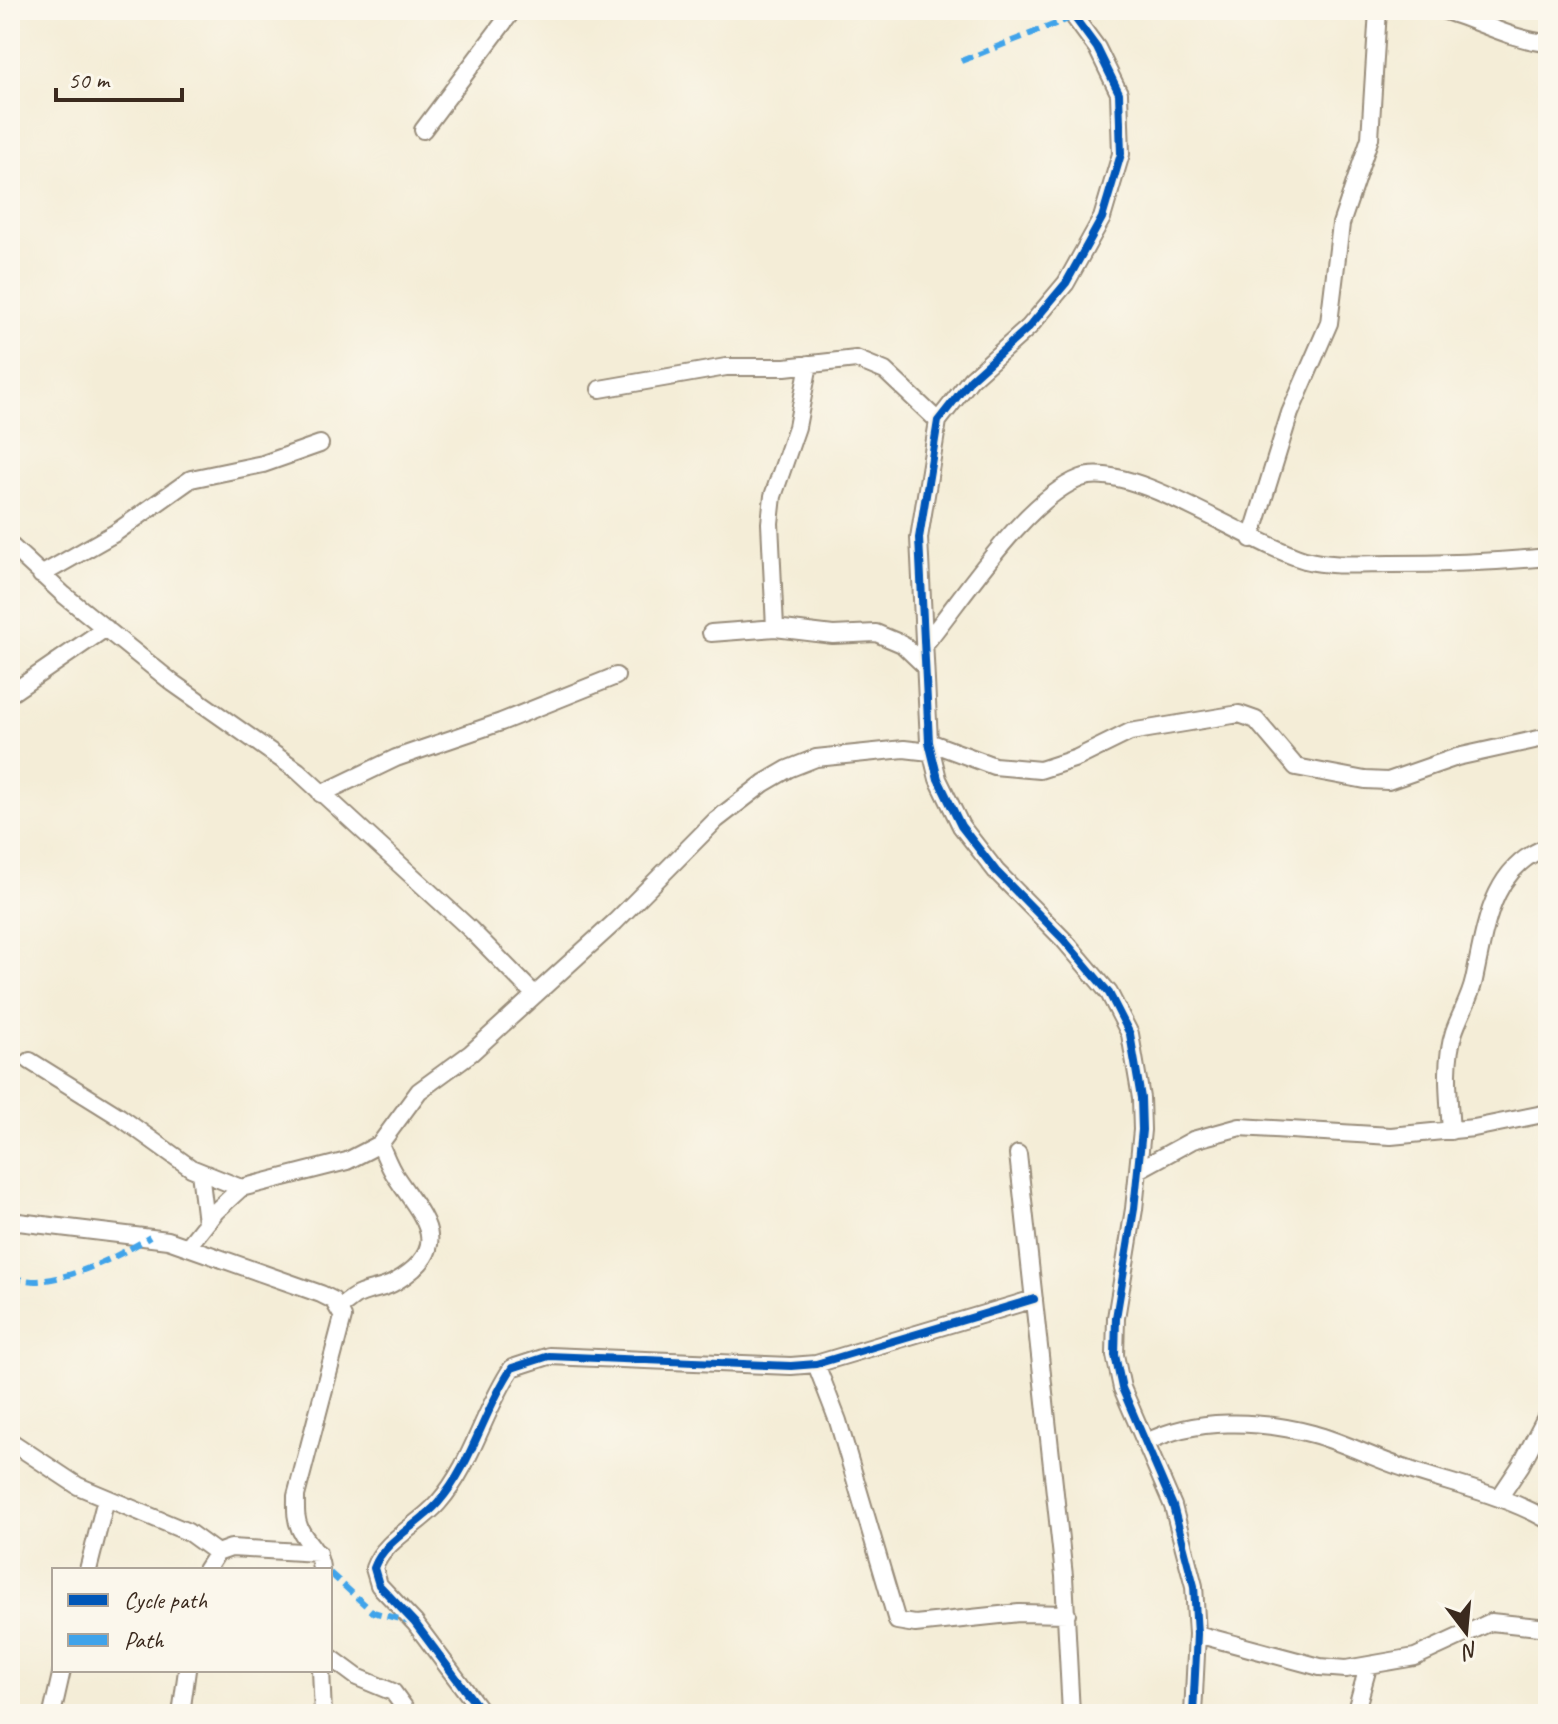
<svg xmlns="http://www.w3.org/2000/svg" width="1558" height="1724" font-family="Caveat,sans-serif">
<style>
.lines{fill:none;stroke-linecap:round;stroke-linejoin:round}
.street-casing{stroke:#988c7a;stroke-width:20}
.street{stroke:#fff;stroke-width:16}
.quiet{stroke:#3fa3ea;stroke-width:6;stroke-dasharray:12 6;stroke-linecap:butt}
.cycleway-casing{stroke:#fbf7ec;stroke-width:13}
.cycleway{stroke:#0057b8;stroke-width:8}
</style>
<rect width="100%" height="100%" fill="#fbf7ec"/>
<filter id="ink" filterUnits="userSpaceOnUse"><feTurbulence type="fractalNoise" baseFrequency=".0125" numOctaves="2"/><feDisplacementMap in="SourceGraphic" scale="16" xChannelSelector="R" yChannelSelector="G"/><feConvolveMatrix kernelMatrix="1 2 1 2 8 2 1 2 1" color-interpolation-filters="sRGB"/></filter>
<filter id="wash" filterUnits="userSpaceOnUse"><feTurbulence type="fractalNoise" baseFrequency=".006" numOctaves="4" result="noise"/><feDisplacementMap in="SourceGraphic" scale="32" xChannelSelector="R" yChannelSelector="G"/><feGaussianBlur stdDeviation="1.8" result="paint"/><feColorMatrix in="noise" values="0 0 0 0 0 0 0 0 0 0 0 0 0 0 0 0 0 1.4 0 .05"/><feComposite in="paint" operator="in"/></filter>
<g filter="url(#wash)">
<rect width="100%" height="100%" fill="#f4edd7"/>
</g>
<g filter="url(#ink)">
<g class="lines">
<g class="street-casing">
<path id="street" d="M 1069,10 L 1097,48 L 1119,93 L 1121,154 L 1102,218 L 1066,283 L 1029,327 L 971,379 L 938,421 L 919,538 L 929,742 L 938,779 L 961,826 L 996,871 L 1064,940 L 1109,993 L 1130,1034 L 1141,1098 L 1142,1130 L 1134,1209 L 1116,1318 L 1115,1355 L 1122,1388 L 1173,1506 L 1194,1586 L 1197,1634 L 1193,1714
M 1442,10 C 1478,20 1511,40 1548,43
M 423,130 L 513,10
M 600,389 L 726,367 L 785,367 L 856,359 L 885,371 L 938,421
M 1251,539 L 1290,413 L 1329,323 L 1341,224 L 1370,138 L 1378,10
M 10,545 L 64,595 L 173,683 L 298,771 L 470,929 L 535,995
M 41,575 L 115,533 L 191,479 L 263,464 L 320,444
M 775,628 L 770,523 L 773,496 L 797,427 L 809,364
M 711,633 L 775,628 L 833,635 L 876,633 L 902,644 L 925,666
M 924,645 C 962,599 1025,499 1081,478 C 1130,460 1250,544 1305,560 C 1332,567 1363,564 1390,564 C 1444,564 1495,562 1548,557
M 10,694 L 106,628
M 929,742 L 994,766 L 1040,770 L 1077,758 L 1130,732 L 1239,714 L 1256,720 L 1296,767 L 1365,780 L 1388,781 L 1457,757 L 1548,737
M 321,794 L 396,758 L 501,722 L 616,676
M 30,1061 L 120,1117 L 191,1168 L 241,1188
M 1451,1131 C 1449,1099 1444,1063 1454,1032 C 1460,1014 1470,999 1474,980 C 1485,929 1491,866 1548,847
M 1018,1154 L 1064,1576 L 1071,1714
M 1138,1170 L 1193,1140 L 1240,1127 L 1391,1136 L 1474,1128 L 1548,1113
M 200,1172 L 206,1222
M 10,1221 L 168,1240 L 321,1294 L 333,1300 L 343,1317 L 296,1496 C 296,1508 295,1518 300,1529 C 307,1544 321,1552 321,1570
M 189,1245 L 216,1211 L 241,1188 L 347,1161 L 380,1144 L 419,1091 L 471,1053 L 615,922 L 716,820 L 764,783 L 788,769 L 816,758 L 904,749 L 930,752
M 340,1307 C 347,1303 353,1296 360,1294 C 372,1289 384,1289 395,1282 C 455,1247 424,1219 396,1177 C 389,1167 385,1155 380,1144
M 816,1364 L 838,1421 L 897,1621 L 915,1624 L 1019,1613 L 1067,1614
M 10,1441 L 78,1486 L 188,1532 L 217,1553
M 1145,1443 C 1194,1417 1260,1420 1313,1434 C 1346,1443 1377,1460 1410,1470 C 1458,1486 1504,1495 1548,1520
M 1501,1495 L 1521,1465 L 1548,1413
M 88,1570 L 106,1499
M 206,1570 L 217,1553 L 231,1548 L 318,1553
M 1197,1634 L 1320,1667 L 1346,1669 L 1415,1657 L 1491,1622 L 1548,1628
M 330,1657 L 357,1677 L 393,1692 L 409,1714
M 321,1670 L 323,1714
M 52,1714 L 62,1670
M 181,1714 L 187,1670
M 483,1714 L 415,1623 L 379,1585 L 374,1568 C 384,1540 419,1525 438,1503 C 473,1463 483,1411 512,1368 L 549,1356 L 791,1366 L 816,1364 L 1034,1299
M 1355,1714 L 1368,1667"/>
</g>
<use href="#street" class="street"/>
<path class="quiet" d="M 961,61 L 1076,16
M 10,1280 C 19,1278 27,1281 36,1281 C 73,1279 119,1256 150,1237
M 330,1573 L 373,1612 L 414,1623"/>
<g class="cycleway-casing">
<path id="cycleway" d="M 1069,10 L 1097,48 L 1119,93 L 1121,154 L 1102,218 L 1066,283 L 1029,327 L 971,379 L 938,421 L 919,538 L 929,742 L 938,779 L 961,826 L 996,871 L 1064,940 L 1109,993 L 1130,1034 L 1141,1098 L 1142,1130 L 1134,1209 L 1116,1318 L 1115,1355 L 1122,1388 L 1173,1506 L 1194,1586 L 1197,1634 L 1193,1714
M 483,1714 L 415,1623 L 379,1585 L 374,1568 C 384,1540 419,1525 438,1503 C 473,1463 483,1411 512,1368 L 549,1356 L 791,1366 L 816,1364 L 1034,1299"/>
</g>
<use href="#cycleway" class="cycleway"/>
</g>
</g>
<rect width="1558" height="1724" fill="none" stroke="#fbf7ec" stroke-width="40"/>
<rect x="52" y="1568" width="280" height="104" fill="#fbf7ec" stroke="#aea59a" stroke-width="2"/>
<rect x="68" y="1594" width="40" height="12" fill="#0057b8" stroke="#aea59a" stroke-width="2"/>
<text x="124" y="1608" font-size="24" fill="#3b2a1e">Cycle path</text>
<rect x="68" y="1634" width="40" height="12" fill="#3fa3ea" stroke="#aea59a" stroke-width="2"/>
<text x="124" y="1648" font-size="24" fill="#3b2a1e">Path</text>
<g transform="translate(1466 1632) rotate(164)" stroke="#fbf7ec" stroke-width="6" paint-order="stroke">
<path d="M0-6L14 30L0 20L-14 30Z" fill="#3b2a1e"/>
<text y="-12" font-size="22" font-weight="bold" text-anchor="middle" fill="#3b2a1e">N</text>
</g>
<path d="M56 88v12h126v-12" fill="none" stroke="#3b2a1e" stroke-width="4"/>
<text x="68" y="88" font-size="24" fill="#3b2a1e" stroke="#fbf7ec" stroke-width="6" paint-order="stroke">50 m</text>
</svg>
